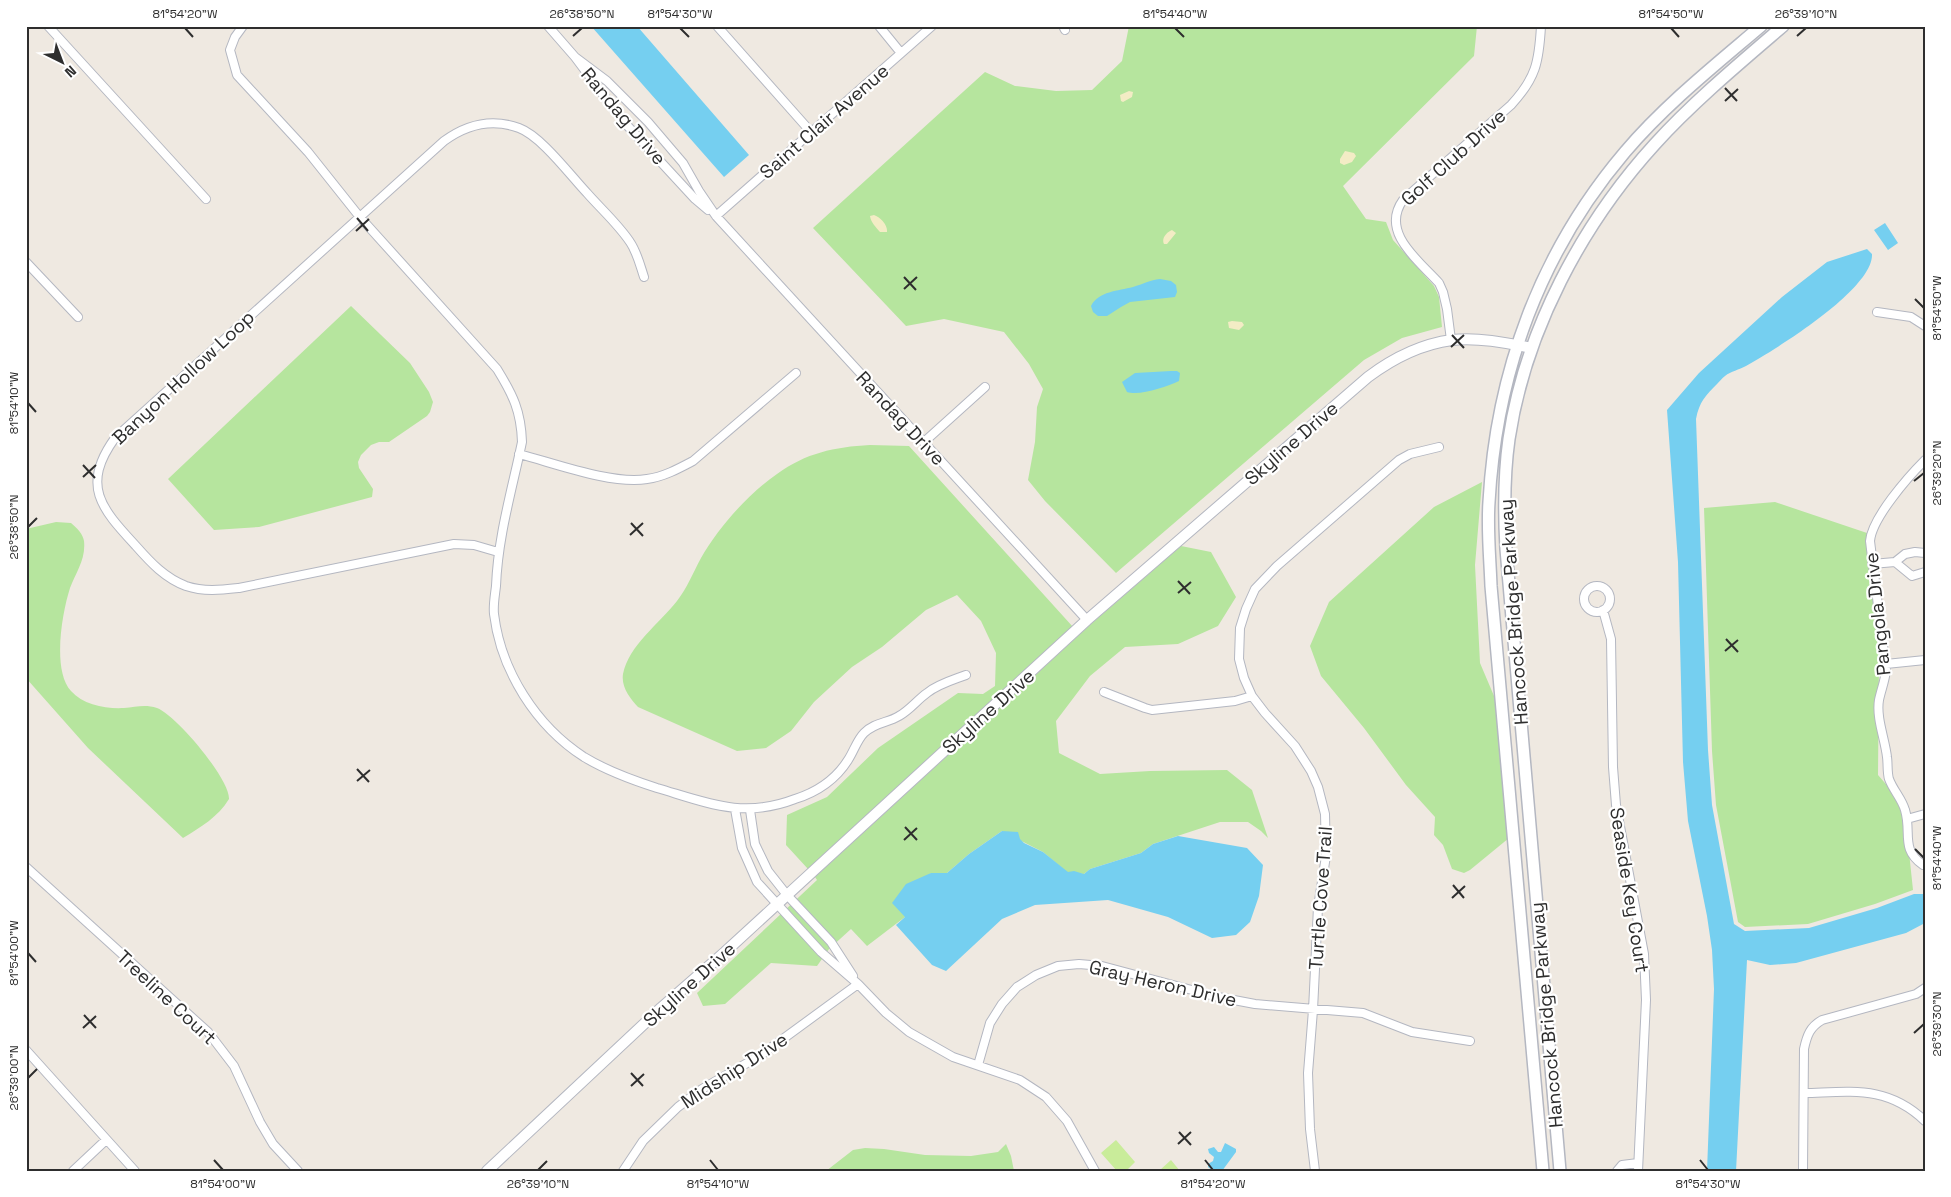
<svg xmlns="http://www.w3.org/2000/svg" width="1951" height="1197" font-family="'Space Grotesk',sans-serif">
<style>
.green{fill:#b6e59e}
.sand{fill:#f3ecc5}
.pitch{fill:#c9ec9a}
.water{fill:#75cff0}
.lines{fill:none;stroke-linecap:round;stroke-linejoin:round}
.minor-casing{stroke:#b4b7c1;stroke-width:10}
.tertiary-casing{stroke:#b4b7c1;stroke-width:12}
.secondary-casing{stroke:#b4b7c1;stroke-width:14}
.minor{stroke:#fff;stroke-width:8}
.tertiary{stroke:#fff;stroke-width:10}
.secondary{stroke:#fff;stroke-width:11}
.ticks{fill:none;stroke:#2e2e2e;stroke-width:2}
.labels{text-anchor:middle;stroke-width:4.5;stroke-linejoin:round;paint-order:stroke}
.street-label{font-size:19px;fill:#2e2e2e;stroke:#fff}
.neatline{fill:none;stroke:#2e2e2e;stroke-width:2}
.ticks-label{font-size:12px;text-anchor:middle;fill:#2e2e2e}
</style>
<rect width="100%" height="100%" fill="#efe9e1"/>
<path class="green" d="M 1129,26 L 1477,26 L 1474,56 L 1343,186 L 1366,219 L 1386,222 L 1393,240 L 1434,286 L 1439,297 L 1442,327 L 1402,338 L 1364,360 L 1116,573 L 1045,501 L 1028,480 L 1035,442 L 1037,407 L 1043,389 L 1029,364 L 1004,332 L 944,319 L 906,326 L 813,228 L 985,72 L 1015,86 L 1056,91 L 1092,90 L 1122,61 Z
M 351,306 L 410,363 L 429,392 L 433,402 L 430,412 L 427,416 L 389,442 L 379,442 L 371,445 L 361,455 L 358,462 L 359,468 L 373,489 L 372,497 L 259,527 L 214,530 L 168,479 Z
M 870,445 L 909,446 L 1073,627 L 808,869 L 786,845 L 787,815 L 827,797 L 878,748 L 958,693 L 983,694 L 995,686 L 996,653 L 981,621 L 957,595 L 926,610 L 882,647 L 852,667 L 814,702 L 791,731 L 766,748 L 737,751 L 638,707 C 630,698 621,687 623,674 C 629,645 659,624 677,601 C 687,588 693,573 701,558 C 718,528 748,494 777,474 C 806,453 834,447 870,445 Z
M 1482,482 L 1475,565 L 1480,663 L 1497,703 L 1509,838 L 1470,870 L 1464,873 L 1452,869 L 1443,845 L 1434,835 L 1435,817 L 1406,785 L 1364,728 L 1321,676 L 1310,646 L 1329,602 L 1434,507 Z
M 1775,502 L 1867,533 L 1879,660 L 1878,775 L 1904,805 L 1913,890 L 1875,904 L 1808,924 L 1745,927 L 1738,922 L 1716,805 L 1712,751 L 1704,508 Z
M 56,522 L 71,523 C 77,528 83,534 84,541 C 86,559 76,572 70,588 C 62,613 52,670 71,691 C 83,705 106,709 124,708 C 136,707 145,704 157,708 C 176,715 230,779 229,799 C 218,817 201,827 183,838 L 88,748 L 26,678 L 26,529 Z
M 1181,546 L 1211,552 L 1236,597 L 1218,626 L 1178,644 L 1125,647 L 1090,676 L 1056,721 L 1059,753 L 1100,774 L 1150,771 L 1227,770 L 1252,790 L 1268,838 L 1261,831 L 1248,822 L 1220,822 L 1153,844 L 1141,853 L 1090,869 L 1084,874 L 1068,873 L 1043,852 L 1002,831 L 969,854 L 947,873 L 931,873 L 905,917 L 867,946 L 851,929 L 829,949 L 817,966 L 771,963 L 725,1004 L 703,1006 L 697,993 L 817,880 L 815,877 L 1091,624 Z
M 1006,1144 L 1011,1156 L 1014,1171 L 826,1171 L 853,1150 L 865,1148 L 884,1149 L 925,1155 L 971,1156 L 998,1152 Z"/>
<path class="sand" d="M 1129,91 L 1133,92 L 1132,97 L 1123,102 L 1121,101 L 1120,95 Z
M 1345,151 L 1354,153 L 1356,156 L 1352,162 L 1344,165 L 1340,163 L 1340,159 Z
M 874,215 C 880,217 888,225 887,232 L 880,232 C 876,227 871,223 870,216 Z
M 1172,230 L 1176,233 L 1167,244 L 1164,244 C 1161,238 1167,232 1172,230 Z
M 1232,321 L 1242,322 L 1244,325 L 1239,330 L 1229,328 L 1228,322 Z"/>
<path class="pitch" d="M 1116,1140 L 1135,1162 L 1126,1171 L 1117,1171 L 1101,1153 Z
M 1171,1160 L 1180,1171 L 1161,1171 L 1160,1170 Z"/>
<path class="water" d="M 591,26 L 637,26 L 749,155 L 724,177 Z
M 1885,223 L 1898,243 L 1888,250 L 1874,230 Z
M 1867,249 L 1872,254 C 1874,289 1775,350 1746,366 C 1739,370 1731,371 1725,376 C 1722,378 1720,381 1717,384 C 1706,395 1699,402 1696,419 L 1708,750 L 1712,805 L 1734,924 L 1745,931 L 1809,928 L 1877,908 L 1914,894 L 1925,894 L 1925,923 L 1906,933 L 1796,963 L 1770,965 L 1747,960 L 1736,1171 L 1707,1171 L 1714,989 L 1712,950 L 1707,916 L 1688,821 L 1683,762 L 1678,562 L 1667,410 L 1699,373 L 1782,297 L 1827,262 Z
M 1160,279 L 1171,281 L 1176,285 L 1177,292 L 1175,297 L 1130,302 L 1121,307 L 1107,316 L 1098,316 L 1093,312 L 1091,306 C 1099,291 1118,291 1133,287 C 1143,284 1150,280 1160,279 Z
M 1171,371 L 1177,371 L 1180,373 L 1179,381 C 1166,387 1140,396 1127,392 L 1122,382 L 1135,373 Z
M 1002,831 L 1018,832 L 1020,839 L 1024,843 L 1043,852 L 1068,872 L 1074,871 L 1084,874 L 1090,869 L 1141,853 L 1153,844 L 1178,836 L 1247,848 L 1263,865 L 1259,896 L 1250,922 L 1236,935 L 1212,938 L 1168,917 L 1108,900 L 1035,905 L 1002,919 L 946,971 L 932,965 L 896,925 L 905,917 L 892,903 L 906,884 L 931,873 L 947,873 L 969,854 Z
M 1225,1143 L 1236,1149 L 1236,1152 L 1222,1171 L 1213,1171 L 1208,1167 L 1208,1164 L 1213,1161 L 1214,1157 L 1209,1153 L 1208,1149 L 1214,1147 L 1218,1152 L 1221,1152 Z"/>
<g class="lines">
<g class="minor-casing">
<path id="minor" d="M 48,26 L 206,199
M 243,26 L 235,37 L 230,50 L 237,75 L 308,152 L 359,216 L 497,369 C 513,395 521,411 522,442 C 512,490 498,536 496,586 C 495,595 493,605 494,614 C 501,671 536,726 584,757 C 607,771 632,780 657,788 C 708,803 743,819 795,799 C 817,792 836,779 848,760 C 854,751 857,740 864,733 C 875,722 888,723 899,716 C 910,710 917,700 927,693 C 938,684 953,680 966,675
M 548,26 L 575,57 L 623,121 L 695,199 L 708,210
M 717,26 L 811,132
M 879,26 L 901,53
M 1063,26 L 1065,30
M 575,57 L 607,81 L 648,122 L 683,163 L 699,191 L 716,216 L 1087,620
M 716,216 L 932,26
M 26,262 L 78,317
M 1877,312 L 1911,317 L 1925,326
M 1451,340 L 1447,309 L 1443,292 L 1439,283 C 1418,260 1380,232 1403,200 L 1511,105 C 1536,78 1539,62 1541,26
M 924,442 L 985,387
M 519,454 C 554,463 612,485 647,479 C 663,477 678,469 693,461 L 796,373
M 498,552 L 474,545 L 454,544 L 239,588 C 221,590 204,592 186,586 C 165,578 151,563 136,546 C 102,509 80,486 115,438 L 444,141 C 466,125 492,118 519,128 C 541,136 570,175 587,193 C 601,209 618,224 630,242 C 637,252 640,265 644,277
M 1895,562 L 1912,576 L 1925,572
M 1872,564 L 1895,562 L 1905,554 L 1915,552 L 1925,553
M1584 599a13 13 0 1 1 26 0a13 13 0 1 1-26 0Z
M 1603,610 L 1611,639 L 1613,767 L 1616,805 L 1644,954 L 1646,1000 L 1638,1171
M 1886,664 L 1925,660
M 1104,692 L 1145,708 L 1152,710 L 1235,701 L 1252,696
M 735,809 L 742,848 L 757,882 L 821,952 L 858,984 L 886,1013 L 909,1032 L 953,1057 L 1020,1080 L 1046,1097 L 1067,1121 L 1095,1171
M 750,810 L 755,844 L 768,871 L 787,895 L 831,942 L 853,976
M 1907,819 L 1925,814
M 1923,865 C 1900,849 1912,833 1905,810 C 1902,799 1893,790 1889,779 C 1887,772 1888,764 1887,757 C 1885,739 1876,718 1879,700 C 1881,690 1885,681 1886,670 L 1870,541 C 1872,518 1908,477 1925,460
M 26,867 L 208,1032 L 234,1066 L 260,1122 L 273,1144 L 298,1171
M 26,1050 L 135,1171
M 978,1065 L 990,1023 L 1002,1004 L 1017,987 L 1036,975 L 1058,966 L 1079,964 L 1102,966 L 1218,997 L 1255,1004 L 1363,1013 L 1412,1032 L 1470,1041
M 1804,1093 C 1852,1092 1887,1085 1925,1121
M 73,1171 L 106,1140
M 623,1171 L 643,1141 L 678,1107 L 702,1089 L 761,1055 L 858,984
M 1315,1171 L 1310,1129 L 1308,1073 L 1313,1010 L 1318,907 L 1326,856 L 1325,814 L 1318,787 L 1311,771 L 1295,746 L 1265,713 L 1252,696 L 1244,678 L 1239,659 L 1240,628 L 1246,609 L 1255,589 L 1277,566 L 1399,460 L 1410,454 L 1439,447
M 1617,1171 L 1622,1165 L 1638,1163
M 1803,1171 L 1804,1049 C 1807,1035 1810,1027 1822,1020 L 1916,994 L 1925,988"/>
</g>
<g class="tertiary-casing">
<path id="tertiary" d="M 487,1171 L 661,1008 L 725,952 L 1087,620 L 1368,377 C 1392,359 1422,344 1452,340 C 1478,337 1507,343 1532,348"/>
</g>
<g class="secondary-casing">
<path id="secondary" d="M 1543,1171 L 1491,586 C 1490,558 1487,530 1489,502 C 1496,373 1540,252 1625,152 C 1665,105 1714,66 1761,26
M 1560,1171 L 1506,549 C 1504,513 1504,474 1509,439 C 1525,331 1582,224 1655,144 C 1692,103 1741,62 1783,26"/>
</g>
<use href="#minor" class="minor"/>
<use href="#tertiary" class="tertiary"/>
<use href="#secondary" class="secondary"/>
</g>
<path class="ticks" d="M 185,28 L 193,37M 680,28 L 689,37M 1175,28 L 1184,37M 1671,28 L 1679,37M 573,36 L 582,28M 1797,36 L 1806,28M 1725,88 L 1737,101M 1725,101 L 1738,89M 357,218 L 368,231M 356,231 L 369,219M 904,277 L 916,290M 904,289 L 917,277M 1915,299 L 1924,308M 1452,335 L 1464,348M 1451,347 L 1464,335M 28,403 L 36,412M 83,465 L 95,478M 83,477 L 96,465M 1914,481 L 1924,473M 631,523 L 643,536M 28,527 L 37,518M 630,535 L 643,523M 1178,581 L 1190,594M 1178,593 L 1191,582M 1726,639 L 1738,652M 1725,651 L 1738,640M 357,769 L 369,782M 357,781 L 370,770M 905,827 L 917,840M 904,840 L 917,828M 1915,849 L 1924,858M 1453,885 L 1464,898M 1452,898 L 1465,886M 28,953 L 36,962M 84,1015 L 96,1028M 83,1028 L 96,1016M 1914,1033 L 1924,1024M 631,1073 L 643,1086M 28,1078 L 37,1069M 631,1086 L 644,1074M 1179,1132 L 1191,1145M 1178,1144 L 1191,1132M 214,1160 L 223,1170M 710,1160 L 718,1170M 1205,1160 L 1213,1170M 1700,1160 L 1708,1170M 538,1170 L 547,1161"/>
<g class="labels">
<g class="street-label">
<text transform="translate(624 116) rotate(50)" y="7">Randag Drive</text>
<text transform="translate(824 121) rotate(-41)" y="7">Saint Clair Avenue</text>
<text transform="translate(1453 157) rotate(-42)" y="7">Golf Club Drive</text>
<text transform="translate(183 377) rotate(-43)" y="7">Banyon Hollow Loop</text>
<text transform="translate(901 418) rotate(47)" y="7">Randag Drive</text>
<text transform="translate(1291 443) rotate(-41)" y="7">Skyline Drive</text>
<text transform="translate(1513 612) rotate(-94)" y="7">Hancock Bridge Parkway</text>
<text transform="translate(1877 614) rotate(-96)" y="7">Pangola Drive</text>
<text transform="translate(988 711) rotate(-42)" y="7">Skyline Drive</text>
<text transform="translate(1630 890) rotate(81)" y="7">Seaside Key Court</text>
<text transform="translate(1320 898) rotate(-86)" y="7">Turtle Cove Trail</text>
<text transform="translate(1163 983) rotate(13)" y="7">Gray Heron Drive</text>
<text transform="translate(689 984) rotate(-42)" y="7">Skyline Drive</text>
<text transform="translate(167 997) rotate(43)" y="7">Treeline Court</text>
<text transform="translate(1546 1015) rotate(-95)" y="7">Hancock Bridge Parkway</text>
<text transform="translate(734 1070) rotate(-33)" y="7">Midship Drive</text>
</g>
</g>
<rect width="1951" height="1197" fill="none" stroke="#ffffff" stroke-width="55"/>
<g transform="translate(62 62) rotate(138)" stroke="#ffffff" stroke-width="4" paint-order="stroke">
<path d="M0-4L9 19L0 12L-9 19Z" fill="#2e2e2e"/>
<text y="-8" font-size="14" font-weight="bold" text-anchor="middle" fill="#2e2e2e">N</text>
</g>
<rect x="28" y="28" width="1896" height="1142" class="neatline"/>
<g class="ticks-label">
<text x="185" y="18">81°54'20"W</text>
<text x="582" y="18">26°38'50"N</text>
<text x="680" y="18">81°54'30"W</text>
<text x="1175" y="18">81°54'40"W</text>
<text x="1671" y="18">81°54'50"W</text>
<text x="1806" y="18">26°39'10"N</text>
<text transform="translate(1937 308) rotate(-90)" y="4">81°54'50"W</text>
<text transform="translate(14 403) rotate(-90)" y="4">81°54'10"W</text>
<text transform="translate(1937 473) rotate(-90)" y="4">26°39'20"N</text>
<text transform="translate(14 527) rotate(-90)" y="4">26°38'50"N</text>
<text transform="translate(1937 858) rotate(-90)" y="4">81°54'40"W</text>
<text transform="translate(14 953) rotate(-90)" y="4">81°54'00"W</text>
<text transform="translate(1937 1024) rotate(-90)" y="4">26°39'30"N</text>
<text transform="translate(14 1078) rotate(-90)" y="4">26°39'00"N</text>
<text x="223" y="1188">81°54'00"W</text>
<text x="538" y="1188">26°39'10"N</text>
<text x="718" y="1188">81°54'10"W</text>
<text x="1213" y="1188">81°54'20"W</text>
<text x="1708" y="1188">81°54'30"W</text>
</g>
</svg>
